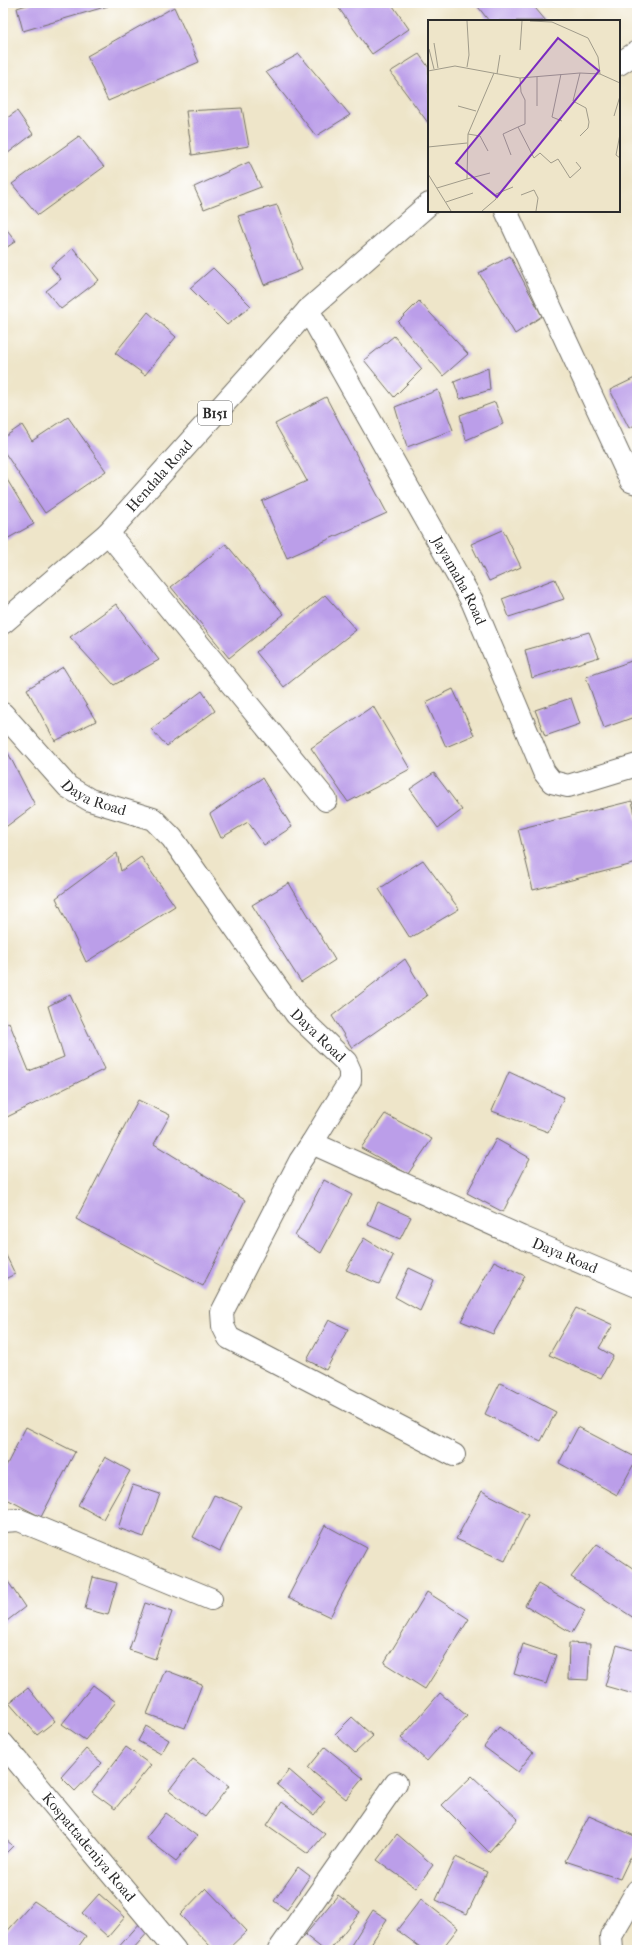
<svg xmlns="http://www.w3.org/2000/svg" width="640" height="1953" font-family="'IM FELL French Canon',serif">
<style>
.building{fill:#bb9ee9}
.lines{fill:none;stroke-linecap:round;stroke-linejoin:round}
.minor-casing{stroke:#6f6c62;stroke-width:24}
.major-casing{stroke:#6f6c62;stroke-width:24}
.minor{stroke:#fff;stroke-width:22}
.major{stroke:#fff;stroke-width:22}
.labels{text-anchor:middle;stroke-width:3;stroke-linejoin:round;paint-order:stroke}
.shield{fill:#fff;stroke:#6b6b6b;stroke-width:1}
.shield-label{font-size:14px;font-weight:bold;fill:#2b2b2b}
.street-label{font-size:15px;fill:#2b2b2b;stroke:#fff}
.inset-road{fill:none;stroke:#a09b8a;stroke-width:1}
.view{fill:#7b2cbf;fill-opacity:0.15;stroke:#7b2cbf;stroke-width:2}
.inset-edge{fill:none;stroke:#2b2b2b;stroke-width:2}
</style>
<rect width="100%" height="100%" fill="#fff"/>
<filter id="ink" filterUnits="userSpaceOnUse"><feTurbulence type="fractalNoise" baseFrequency=".025" numOctaves="2"/><feDisplacementMap in="SourceGraphic" scale="8" xChannelSelector="R" yChannelSelector="G"/><feConvolveMatrix kernelMatrix="1 2 1 2 8 2 1 2 1" color-interpolation-filters="sRGB"/></filter>
<filter id="wash" filterUnits="userSpaceOnUse"><feTurbulence type="fractalNoise" baseFrequency=".012" numOctaves="4" result="noise"/><feDisplacementMap in="SourceGraphic" scale="16" xChannelSelector="R" yChannelSelector="G"/><feGaussianBlur stdDeviation="0.9" result="paint"/><feColorMatrix in="noise" values="0 0 0 0 0 0 0 0 0 0 0 0 0 0 0 0 0 1.4 0 .05"/><feComposite in="paint" operator="in"/></filter>
<g filter="url(#wash)">
<rect width="100%" height="100%" fill="#eee5c9"/>
<g id="blocks">
<path class="building" d="M 33,3 L 107,3 L 108,6 L 23,31 L 17,8 Z
M 335,3 L 391,3 L 409,29 L 372,54 Z
M 475,3 L 531,3 L 546,21 L 489,21 Z
M 174,7 L 199,62 L 108,101 L 87,56 Z
M 299,54 L 350,115 L 316,136 L 266,72 Z
M 419,54 L 429,68 L 429,124 L 390,72 Z
M 242,108 L 249,146 L 192,155 L 186,111 Z
M 17,111 L 33,134 L 3,157 L 3,121 Z
M 79,136 L 104,167 L 38,215 L 12,184 Z
M 249,162 L 261,187 L 204,209 L 194,187 Z
M 277,205 L 302,270 L 264,285 L 238,216 Z
M 3,225 L 16,241 L 3,250 Z
M 73,248 L 99,280 L 61,309 L 46,291 L 61,279 L 51,267 Z
M 510,256 L 542,316 L 515,334 L 479,273 Z
M 213,268 L 251,306 L 227,325 L 190,288 Z
M 419,301 L 468,354 L 443,376 L 398,322 Z
M 148,312 L 176,337 L 145,375 L 115,353 Z
M 394,336 L 422,369 L 394,397 L 364,360 Z
M 488,368 L 490,390 L 460,399 L 454,382 Z
M 637,377 L 637,424 L 629,428 L 610,390 Z
M 438,390 L 453,430 L 407,447 L 395,407 Z
M 326,397 L 387,513 L 287,558 L 262,501 L 307,481 L 275,424 Z
M 495,402 L 503,424 L 466,440 L 460,415 Z
M 68,417 L 106,471 L 45,513 L 3,450 L 3,438 L 22,425 L 32,441 Z
M 3,473 L 34,524 L 3,541 Z
M 503,530 L 521,567 L 489,581 L 471,544 Z
M 226,544 L 284,614 L 229,658 L 171,587 Z
M 555,579 L 564,599 L 509,617 L 502,599 Z
M 325,595 L 356,630 L 284,687 L 256,652 Z
M 116,604 L 159,660 L 114,685 L 70,637 Z
M 589,632 L 599,657 L 532,678 L 525,650 Z
M 637,659 L 637,716 L 604,728 L 586,677 Z
M 63,667 L 96,721 L 55,741 L 27,689 Z
M 453,689 L 474,735 L 446,747 L 426,702 Z
M 202,691 L 215,711 L 167,746 L 151,729 Z
M 571,698 L 580,724 L 545,736 L 535,710 Z
M 373,706 L 410,769 L 348,802 L 311,748 Z
M 7,751 L 35,805 L 3,829 L 3,754 Z
M 434,773 L 462,810 L 438,828 L 410,789 Z
M 262,778 L 292,827 L 264,845 L 248,822 L 221,838 L 210,814 Z
M 632,801 L 637,823 L 637,863 L 533,890 L 518,829 Z
M 117,853 L 121,871 L 141,857 L 175,906 L 86,962 L 56,898 Z
M 423,860 L 459,909 L 410,938 L 379,889 Z
M 289,883 L 335,960 L 301,982 L 252,905 Z
M 405,959 L 427,996 L 352,1048 L 332,1016 Z
M 70,995 L 105,1069 L 3,1119 L 3,1026 L 9,1022 L 29,1071 L 64,1057 L 48,1006 Z
M 509,1072 L 564,1097 L 548,1132 L 492,1111 Z
M 138,1100 L 170,1115 L 154,1144 L 245,1200 L 203,1286 L 76,1219 Z
M 385,1114 L 432,1139 L 408,1174 L 361,1148 Z
M 496,1139 L 530,1158 L 503,1212 L 467,1193 Z
M 324,1180 L 352,1195 L 321,1253 L 295,1236 Z
M 378,1202 L 411,1217 L 400,1239 L 368,1225 Z
M 364,1238 L 393,1256 L 379,1284 L 346,1270 Z
M 3,1249 L 15,1274 L 3,1280 Z
M 494,1261 L 525,1276 L 493,1334 L 461,1321 Z
M 409,1268 L 434,1280 L 420,1311 L 395,1297 Z
M 576,1308 L 613,1325 L 599,1348 L 613,1356 L 601,1378 L 549,1355 Z
M 329,1320 L 348,1329 L 326,1370 L 307,1360 Z
M 500,1383 L 556,1412 L 541,1441 L 485,1414 Z
M 26,1427 L 75,1452 L 41,1517 L 3,1497 L 3,1472 Z
M 578,1427 L 637,1458 L 617,1495 L 559,1463 Z
M 105,1457 L 130,1471 L 103,1519 L 78,1505 Z
M 133,1485 L 160,1494 L 144,1537 L 118,1528 Z
M 482,1491 L 528,1515 L 505,1561 L 456,1539 Z
M 214,1495 L 242,1506 L 220,1551 L 193,1537 Z
M 325,1525 L 367,1548 L 330,1617 L 288,1597 Z
M 597,1544 L 637,1571 L 637,1620 L 571,1577 Z
M 3,1574 L 25,1607 L 3,1624 Z
M 93,1577 L 117,1583 L 108,1615 L 85,1609 Z
M 538,1584 L 585,1611 L 572,1633 L 525,1605 Z
M 427,1592 L 469,1619 L 425,1689 L 384,1663 Z
M 145,1603 L 172,1612 L 155,1659 L 129,1650 Z
M 569,1643 L 590,1644 L 588,1680 L 568,1679 Z
M 523,1644 L 556,1655 L 546,1684 L 514,1674 Z
M 617,1645 L 637,1651 L 637,1695 L 605,1686 Z
M 165,1670 L 202,1684 L 185,1728 L 147,1714 Z
M 93,1685 L 116,1702 L 85,1740 L 62,1724 Z
M 28,1688 L 55,1721 L 37,1735 L 9,1703 Z
M 440,1693 L 467,1716 L 427,1761 L 401,1738 Z
M 352,1717 L 373,1736 L 355,1753 L 335,1734 Z
M 146,1726 L 169,1740 L 161,1754 L 138,1741 Z
M 499,1727 L 533,1752 L 518,1772 L 484,1747 Z
M 126,1747 L 151,1765 L 115,1809 L 92,1792 Z
M 325,1747 L 363,1778 L 346,1799 L 308,1768 Z
M 86,1749 L 102,1763 L 75,1791 L 61,1777 Z
M 193,1759 L 229,1786 L 205,1817 L 169,1790 Z
M 289,1770 L 325,1801 L 314,1815 L 277,1785 Z
M 472,1776 L 518,1819 L 489,1852 L 442,1805 Z
M 282,1802 L 325,1834 L 308,1854 L 267,1825 Z
M 166,1813 L 197,1836 L 176,1861 L 146,1838 Z
M 589,1816 L 637,1837 L 637,1843 L 620,1879 L 565,1861 Z
M 397,1834 L 433,1865 L 416,1888 L 377,1860 Z
M 3,1837 L 13,1846 L 3,1856 Z
M 456,1857 L 487,1872 L 467,1914 L 436,1900 Z
M 298,1867 L 310,1876 L 287,1910 L 274,1901 Z
M 206,1888 L 247,1931 L 227,1950 L 214,1950 L 180,1915 Z
M 99,1894 L 125,1917 L 108,1937 L 82,1913 Z
M 338,1895 L 360,1912 L 330,1950 L 324,1950 L 305,1935 Z
M 421,1899 L 458,1928 L 441,1950 L 424,1950 L 397,1930 Z
M 34,1901 L 86,1936 L 76,1950 L 10,1950 L 3,1944 L 3,1936 Z
M 373,1910 L 387,1919 L 367,1950 L 348,1950 Z
M 141,1922 L 150,1930 L 132,1950 L 116,1950 Z"/>
</g>
</g>
<g filter="url(#ink)">
<use href="#blocks" fill-opacity="0" stroke="#6f6c62" stroke-width="1"/>
<g class="lines">
<g class="minor-casing">
<g id="minor">
<path d="M 506,211 L 631,481 L 637,483"/>
<path id="s1" d="M 308,310 L 472,601 L 544,772 L 552,782 L 568,786 L 637,765"/>
<path d="M 108,533 L 326,800"/>
<path id="s2" d="M 3,714 L 68,787 L 90,800 L 153,819 L 172,838 L 296,1014 L 346,1062 L 350,1071 L 350,1081 L 312,1143 L 521,1237 L 637,1286"/>
<path d="M 312,1143 L 300,1161 L 222,1312 L 223,1326 L 229,1338 L 454,1455"/>
<path d="M 3,1521 L 19,1520 L 211,1599"/>
<path id="s3" d="M 3,1744 L 175,1950"/>
<path d="M 279,1950 L 396,1783"/>
<path d="M 612,1950 L 611,1936 L 637,1891"/>
</g>
</g>
<g class="major-casing">
<g id="major">
<path d="M 619,64 L 637,52"/>
<path id="s4" d="M 3,623 L 108,533 L 308,310 L 429,204"/>
</g>
</g>
<use href="#minor" class="minor"/>
<use href="#major" class="major"/>
</g>
</g>
<g class="labels">
<rect class="shield" x="198" y="401" width="34" height="24" rx="3"/>
<g class="shield-label">
<text x="215" y="418">B151</text>
</g>
<g class="street-label">
<text dy="5" stroke="none"><textPath href="#s4" startOffset="215">Hendala Road</textPath></text>
<text dy="5" stroke="none"><textPath href="#s1" startOffset="310">Jayamaha Road</textPath></text>
<text dy="5" stroke="none"><textPath href="#s2" startOffset="126">Daya Road</textPath></text>
<text dy="5" stroke="none"><textPath href="#s2" startOffset="462">Daya Road</textPath></text>
<text dy="5" stroke="none"><textPath href="#s2" startOffset="870">Daya Road</textPath></text>
<text dy="5" stroke="none"><textPath href="#s3" startOffset="134">Kospattadeniya Road</textPath></text>
</g>
</g>
<g transform="translate(428 20)">
<rect width="192" height="192" fill="#eee5c9"/>
<path class="inset-road" d="M 39,1 L 41,35 L 39,47M 102,1 L 124,2 L 160,18 L 170,37 L 172,54M 6,23 L 10,48M 1,29 L 6,49M 92,30 L 94,1M 0,51 L 27,46 L 92,58 L 152,53 L 172,54 L 192,63M 69,54 L 72,35M 133,54 L 124,97 L 134,101M 109,57 L 109,86M 92,58 L 93,72 L 97,80 L 97,104 L 90,107 L 106,138 L 112,133 L 123,143 L 130,139 L 142,158 L 153,148 L 148,142M 30,86 L 48,91M 186,96 L 192,76M 40,114 L 52,116 L 60,131M 192,114 L 188,135 L 192,138M 152,116 L 160,108 L 161,102 L 158,88 L 145,81 L 152,53M 0,127 L 39,123M 83,135 L 75,114 L 90,107M 0,154 L 23,191M 39,159 L 62,153M 9,168 L 39,159 L 40,114 L 66,53M 93,175 L 106,170 L 110,178 L 108,191M 18,182 L 45,173M 54,191 L 68,179 L 68,174 L 85,167"/>
<path class="view" d="M 130,18 L 171,51 L 69,177 L 28,143 Z"/>
<rect width="192" height="192" class="inset-edge"/>
</g>
<rect width="640" height="1953" fill="none" stroke="#fff" stroke-width="16"/>
</svg>
